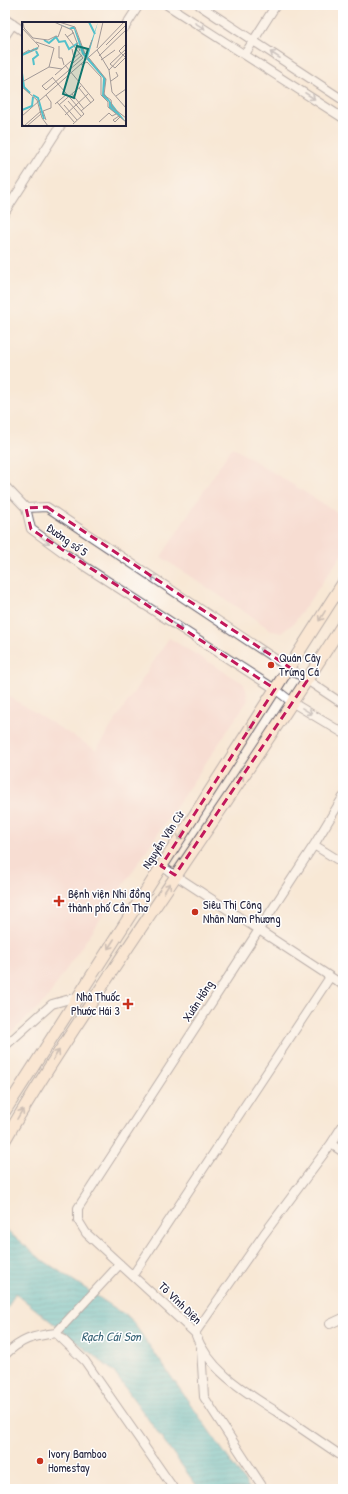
<svg xmlns="http://www.w3.org/2000/svg" width="348" height="1494" font-family="'Patrick Hand',sans-serif">
<style>
.built{fill:#f7d0cf}
.water{fill:url(#water-rules);stroke:#3a7283}
.lines{fill:none;stroke-linecap:round;stroke-linejoin:round}
.street-casing{stroke:#6d6771;stroke-width:10}
.secondary-casing{stroke:#6d6771;stroke-width:13}
.street{stroke:#fff;stroke-width:8}
.secondary{stroke:#fce5cf;stroke-width:11}
.oneway{stroke:#9c9ca7}
.oneway2{stroke:#9a8d8c}
.marked{fill:none;stroke:#c2185b;stroke-width:3;stroke-dasharray:8 5;stroke-linejoin:round}
.poi-dot{fill:#c8321e;stroke:#fff;stroke-width:1.5}
.labels{text-anchor:middle;stroke-width:3;stroke-linejoin:round;paint-order:stroke}
.street-label{font-size:12px;fill:#22223b;stroke:#fff}
.poi-label{font-size:12px;fill:#22223b;stroke:#fff;text-anchor:start}
.water-label{font-size:13px;font-style:italic;fill:#366275;stroke:#fff}
.inset-river{fill:none;stroke:#53c1cb;stroke-width:2}
.inset-road{fill:none;stroke:#a29997;stroke-width:1}
.view{fill:#0f766e;fill-opacity:0.15;stroke:#0f766e;stroke-width:2}
.inset-edge{fill:none;stroke:#22223b;stroke-width:2}
</style>
<defs>
<pattern id="water-rules" width="6" height="5" patternUnits="userSpaceOnUse"><rect width="6" height="5" fill="#53c1cb"/><path d="M0 2.5h6" fill="none" stroke="#449ca6"/></pattern>
</defs>
<rect width="100%" height="100%" fill="#fff"/>
<filter id="ink" filterUnits="userSpaceOnUse"><feTurbulence type="fractalNoise" baseFrequency=".025" numOctaves="2"/><feDisplacementMap in="SourceGraphic" scale="8" xChannelSelector="R" yChannelSelector="G"/><feConvolveMatrix kernelMatrix="1 2 1 2 8 2 1 2 1" color-interpolation-filters="sRGB"/></filter>
<filter id="wash" filterUnits="userSpaceOnUse"><feTurbulence type="fractalNoise" baseFrequency=".012" numOctaves="4" result="noise"/><feDisplacementMap in="SourceGraphic" scale="16" xChannelSelector="R" yChannelSelector="G"/><feGaussianBlur stdDeviation="0.9" result="paint"/><feColorMatrix in="noise" values="0 0 0 0 0 0 0 0 0 0 0 0 0 0 0 0 0 1.4 0 .05"/><feComposite in="paint" operator="in"/></filter>
<g filter="url(#wash)">
<rect width="100%" height="100%" fill="#f8e8d5"/>
<path class="built" d="M 232,447 L 343,516 L 343,553 L 293,624 L 281,633 L 273,631 L 161,557 Z
M 169,638 L 243,683 L 246,689 L 248,700 L 45,1001 L 5,1038 L 5,694 L 96,750 Z"/>
<path class="water" d="M 5,1229 L 41,1259 L 130,1318 L 250,1489 L 199,1489 L 113,1371 L 15,1293 L 5,1313 Z"/>
</g>
<g filter="url(#ink)">
<g class="lines">
<g class="street-casing">
<path id="street" d="M 167,5 L 343,118
M 199,5 L 343,100
M 5,19 L 23,31
M 125,27 L 139,5
M 5,36 L 13,24
M 245,54 L 276,5
M 5,212 L 61,125
M 5,486 L 26,508
M 26,508 L 31,529 L 64,553 L 275,689 L 293,703 L 343,733
M 26,508 L 47,507 L 343,704
M 343,797 L 314,845 L 78,1208 L 78,1220 L 86,1233 L 195,1333 C 209,1371 244,1391 277,1412 C 299,1427 321,1442 343,1457
M 314,845 L 343,863
M 161,866 L 343,985
M 5,1046 L 52,1004 L 77,997
M 331,1144 L 343,1125
M 133,1275 L 330,977
M 330,1324 L 343,1318
M 56,1333 L 120,1264
M 195,1333 L 264,1234 L 331,1144 L 343,1152
M 201,1349 L 204,1397 L 264,1489
M 5,1355 C 21,1339 33,1336 56,1333 L 85,1361 L 174,1489"/>
</g>
<g class="secondary-casing">
<path id="secondary" d="M 5,1111 L 343,583
M 5,1140 C 38,1082 76,1026 113,970 C 189,855 269,741 343,624"/>
</g>
<use href="#street" class="street"/>
<use href="#secondary" class="secondary"/>
</g>
<defs><path id="oneway-shaft" d="M-6 0H5M1.5-3L5.5 0L1.5 3" fill="none" stroke-width="1.6" stroke-linecap="round" stroke-linejoin="round"/></defs>
<g class="oneway">
<use href="#oneway-shaft" transform="translate(200 26) rotate(32)"/>
<use href="#oneway-shaft" transform="translate(275 55) rotate(-147)"/>
<use href="#oneway-shaft" transform="translate(310 96) rotate(33)"/>
<use href="#oneway-shaft" transform="translate(45 540) rotate(36)"/>
<use href="#oneway-shaft" transform="translate(156 579) rotate(-147)"/>
<use href="#oneway-shaft" transform="translate(177 626) rotate(33)"/>
<use href="#oneway-shaft" transform="translate(264 651) rotate(-147)"/>
<use href="#oneway-shaft" transform="translate(307 711) rotate(31)"/>
</g>
<g class="oneway2">
<use href="#oneway-shaft" transform="translate(322 616) rotate(122)"/>
<use href="#oneway-shaft" transform="translate(252 725) rotate(123)"/>
<use href="#oneway-shaft" transform="translate(240 781) rotate(-56)"/>
<use href="#oneway-shaft" transform="translate(181 835) rotate(123)"/>
<use href="#oneway-shaft" transform="translate(167 888) rotate(-57)"/>
<use href="#oneway-shaft" transform="translate(111 944) rotate(123)"/>
<use href="#oneway-shaft" transform="translate(56 1055) rotate(-57)"/>
<use href="#oneway-shaft" transform="translate(20 1114) rotate(-60)"/>
</g>
</g>
<path d="M0 0H348V1494H0ZM 47,507 L 289,667 L 307,681 L 175,875 L 161,866 L 275,689 L 31,529 L 26,508 Z" fill="#f8e8d5" fill-opacity=".55" fill-rule="evenodd"/>
<path class="marked" d="M 47,507 L 289,667 L 307,681 L 175,875 L 161,866 L 275,689 L 31,529 L 26,508 Z"/>
<g class="poi-dot">
<circle cx="271" cy="665" r="4"/>
<path d="M57 895h4v4h4v4h-4v4h-4v-4h-4v-4h4z"/>
<circle cx="195" cy="912" r="4"/>
<path d="M126 998h4v4h4v4h-4v4h-4v-4h-4v-4h4z"/>
<circle cx="40" cy="1461" r="4"/>
</g>
<g class="labels">
<g class="street-label">
<text transform="translate(67 540) rotate(35)" y="4">Đường số 5</text>
<text transform="translate(163 840) rotate(-57)" y="4">Nguyễn Văn Cừ</text>
<text transform="translate(198 1001) rotate(-57)" y="4">Xuân Hồng</text>
<text transform="translate(180 1303) rotate(44)" y="4">Tô Vĩnh Diện</text>
</g>
<g class="poi-label">
<text x="279" y="662">Quán Cây<tspan x="279" dy="14">Trứng Cá</tspan></text>
<text x="68" y="898">Bệnh viện Nhi đồng<tspan x="68" dy="14">thành phố Cần Thơ</tspan></text>
<text x="203" y="909">Siêu Thị Công<tspan x="203" dy="14">Nhân Nam Phương</tspan></text>
<text x="120" y="1001" text-anchor="end">Nhà Thuốc<tspan x="120" dy="14">Phước Hái 3</tspan></text>
<text x="48" y="1458">Ivory Bamboo<tspan x="48" dy="14">Homestay</tspan></text>
</g>
<g class="water-label">
<text x="111" y="1341">Rạch Cái Sơn</text>
</g>
</g>
<g transform="translate(22 22)">
<rect width="104" height="104" fill="#f8e8d5"/>
<path d="M 33,0 L 47,6 L 52,4 L 64,34 L 76,0 L 66,35 L 84,57 L 82,71 L 104,100 L 87,86 L 87,80 L 80,74 L 81,56 L 60,32 L 52,7 L 48,7 Z" fill="#53c1cb"/>
<path class="inset-river" d="M 67,0 L 73,12M 22,18 L 27,21 L 34,15 L 37,20 L 43,19 L 47,27 L 56,21M 0,33 L 16,26M 12,43 L 11,37 L 16,33 L 14,29M 0,51 L 2,65 L 8,71M 11,73 L 16,76 L 22,97M 0,88 L 10,84 L 11,75"/>
<path class="inset-road" d="M 1,0 L 2,6 L 11,16 L 26,18 L 34,14 L 36,15 L 40,4M 32,0 L 50,8 L 51,11 L 45,15M 37,0 L 53,5 L 63,32 L 66,29 L 70,18M 0,6 L 17,24 L 14,28 L 11,27 L 9,30 L 7,28 L 0,32M 51,10 L 58,29M 14,20 L 32,26 L 27,45M 104,22 L 97,29 L 104,36M 84,23 L 104,3M 37,24 L 37,36 L 40,36 L 42,43M 75,26 L 81,0M 50,27 L 52,36 L 58,31M 104,27 L 88,42 L 93,46 L 104,35M 75,28 L 87,48 L 90,70 L 104,86M 77,34 L 104,8M 67,36 L 84,57 L 82,73 L 89,78 L 90,85 L 104,96M 79,38 L 93,28M 51,41 L 60,33M 43,43 L 72,78 L 59,89M 59,43 L 65,40 L 79,55 L 79,73 L 86,80 L 86,85 L 104,100M 87,48 L 104,30M 33,53 L 49,39M 30,55 L 62,92 L 51,102M 89,59 L 96,54 L 94,50M 0,60 L 27,45 L 40,47M 0,65 L 15,78 L 20,96 L 26,104M 57,66 L 69,81M 24,68 L 61,36 L 43,12M 24,68 L 20,64 L 30,56M 50,72 L 62,87M 24,73 L 29,80 L 29,86 L 21,89 L 24,98M 94,74 L 104,67M 46,79 L 59,94M 35,80 L 52,100M 33,82 L 45,72M 37,83 L 59,64M 42,83 L 55,98M 43,93 L 66,72M 0,94 L 76,27 L 102,0M 97,94 L 91,98 L 93,100 L 98,95M 77,100 L 87,91 L 90,94 L 94,92M 0,101 L 2,104 L 19,89M 5,104 L 19,92"/>
<path class="view" d="M 55,24 L 66,27 L 52,76 L 41,72 Z"/>
<rect width="104" height="104" class="inset-edge"/>
</g>
<rect width="348" height="1494" fill="none" stroke="#fff" stroke-width="20"/>
</svg>
